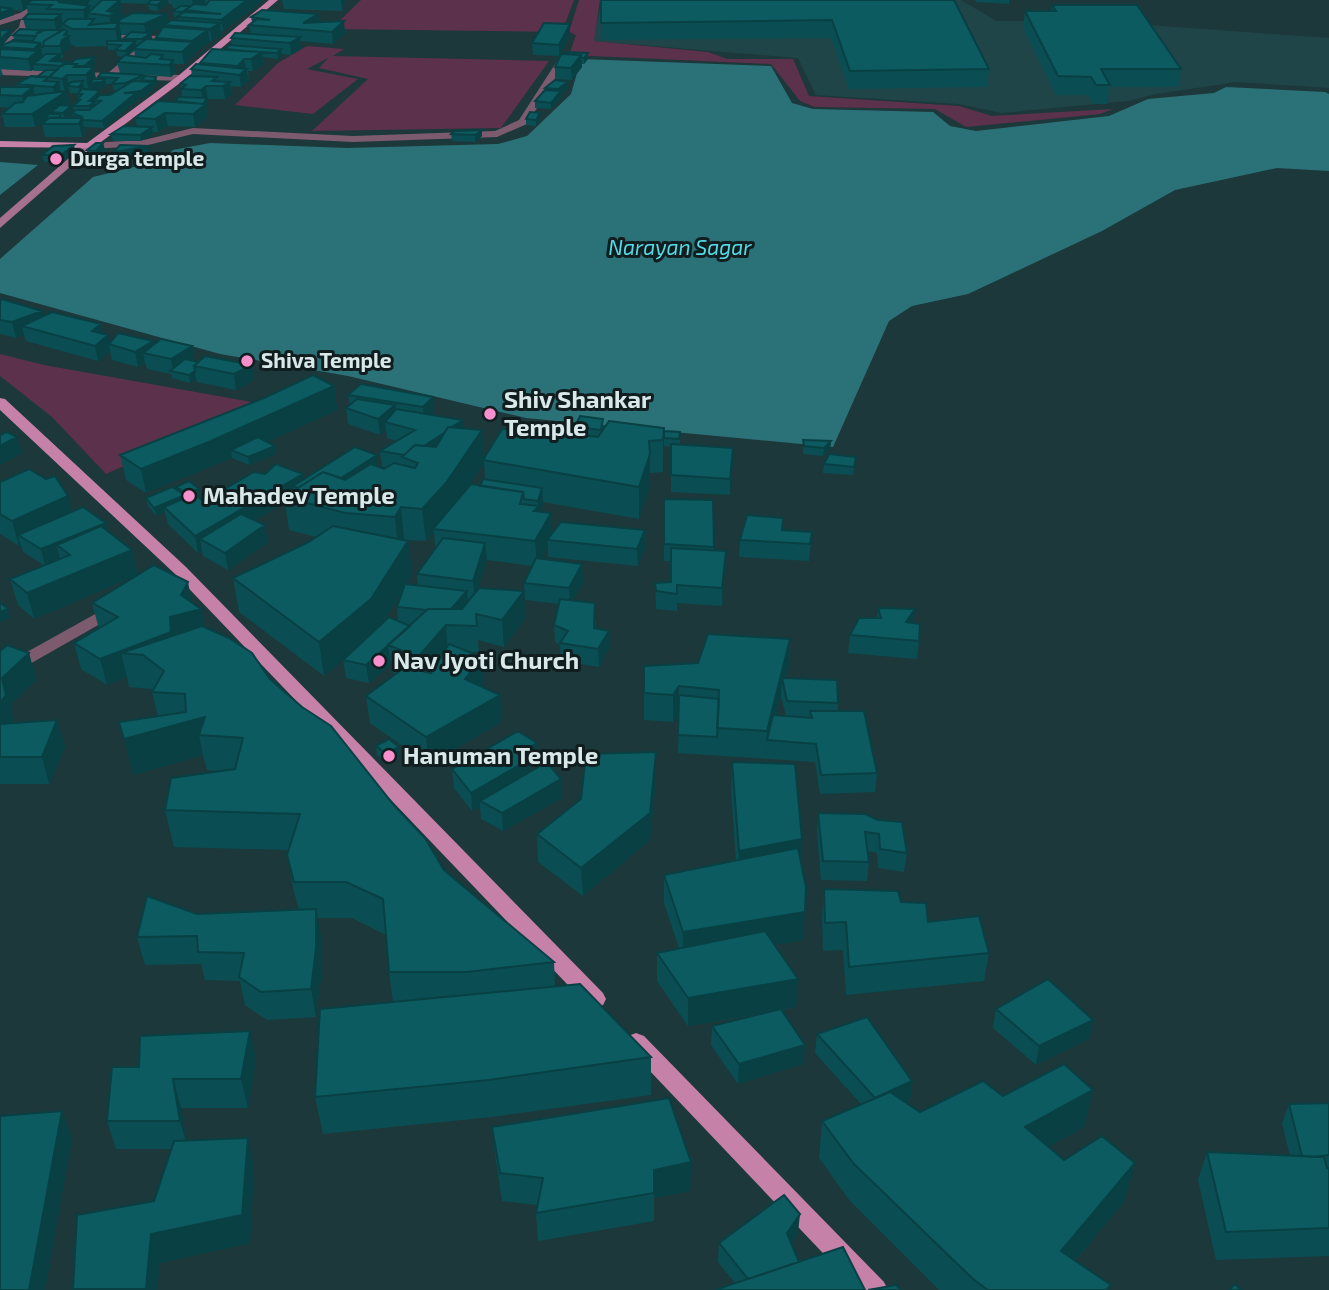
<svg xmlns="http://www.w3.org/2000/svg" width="1329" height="1290" font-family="'Exo 2',sans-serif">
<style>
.built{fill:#204549}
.green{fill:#5c314b}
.water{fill:#2b7278}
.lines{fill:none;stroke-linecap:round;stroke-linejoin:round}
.minor{fill:#7d5b6e;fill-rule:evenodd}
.tertiary{fill:#7d5b6e;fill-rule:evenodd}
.secondary{fill:#a6708f;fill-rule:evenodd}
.primary{fill:#c581a8;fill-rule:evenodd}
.wall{fill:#0a4e53;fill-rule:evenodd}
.shaded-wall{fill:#084044}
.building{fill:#0c5b61;stroke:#084044;stroke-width:2}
.poi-dot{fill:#f790cd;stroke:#111d1e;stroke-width:2.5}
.labels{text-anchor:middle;stroke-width:6;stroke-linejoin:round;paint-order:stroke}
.far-poi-label{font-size:21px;font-weight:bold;fill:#d9e9ea;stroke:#111d1e;text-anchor:start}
.far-water-label{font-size:21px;font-style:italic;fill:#53dbe6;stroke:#111d1e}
.poi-label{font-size:24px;font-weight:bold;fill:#d9e9ea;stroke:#111d1e;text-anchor:start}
</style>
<rect width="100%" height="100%" fill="#1c383a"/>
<path class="built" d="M 602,0 L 961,0 L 996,21 L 1093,21 L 1329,38 L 1329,88 L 1236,82 L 1157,94 L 1128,101 L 1001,113 L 959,104 L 816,95 L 798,58 L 593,41 Z"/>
<path class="green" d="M 361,0 L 574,0 L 562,32 L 331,29 Z
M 579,0 L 600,0 L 594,41 L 708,52 L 727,59 L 793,59 L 809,96 L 959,106 L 992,116 L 1113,109 L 1100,114 L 966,127 L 935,109 L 815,107 L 800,101 L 771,64 L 569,55 L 576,35 L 569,32 Z
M 307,46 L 344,49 L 333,56 L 549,61 L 501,128 L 312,131 L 368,79 L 319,68 L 328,58 L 307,69 L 358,79 L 313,114 L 235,105 L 278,63 Z
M 0,354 L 44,365 L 263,404 L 106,474 L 52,417 L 0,376 Z"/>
<path class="water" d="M 581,59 L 771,66 L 792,103 L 813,109 L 933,112 L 950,126 L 976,131 L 1109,116 L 1148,99 L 1214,93 L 1226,87 L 1325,92 L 1329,94 L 1329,171 L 1277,168 L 1175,190 L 1102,231 L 968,294 L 912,306 L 889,321 L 833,447 L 526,418 L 348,376 L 220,354 L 0,293 L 0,259 L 93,177 L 162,160 L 173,150 L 210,143 L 347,148 L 498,144 L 527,136 L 571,94 Z
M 0,162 L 38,165 L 0,195 Z"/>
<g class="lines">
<path class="minor" d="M 23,11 L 30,13 L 26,30 L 0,54 L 0,46 L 19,27 Z
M 97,34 L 159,36 L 159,40 L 119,73 L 181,75 L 186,78 L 181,81 L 0,75 L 0,69 L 108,73 L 147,40 L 100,39 L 95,36 Z
M 559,58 L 567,60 L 527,124 L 497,137 L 353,142 L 193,134 L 144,146 L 89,149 L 84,146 L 89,143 L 144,140 L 193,128 L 353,136 L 495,131 L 519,120 Z
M 115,603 L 121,604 L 123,608 L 121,612 L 0,681 L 0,667 Z"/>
<path class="tertiary" d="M 42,0 L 52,0 L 26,17 L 0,25 L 0,19 L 20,13 Z"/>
<path class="secondary" d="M 85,144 L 94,146 L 0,228 L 0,218 Z"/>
<path class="primary" d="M 269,0 L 278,0 L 184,80 L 93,148 L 0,147 L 0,141 L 87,143 L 178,76 Z
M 0,398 L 5,399 L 186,567 L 603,993 L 606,999 L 603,1005 L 595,1008 L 587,1005 L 174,573 L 0,410 Z
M 636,1033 L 644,1036 L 884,1282 L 888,1290 L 858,1290 L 628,1048 L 625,1042 L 628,1036 Z"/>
</g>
<path class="wall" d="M 0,0 L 166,0 L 167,4 L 158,11 L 149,10 L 148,4 L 120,3 L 123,17 L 121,19 L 167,14 L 168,23 L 177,20 L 177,17 L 174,17 L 173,11 L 177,8 L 173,8 L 172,4 L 169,4 L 168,0 L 263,0 L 223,31 L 221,31 L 221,35 L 212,41 L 209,41 L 210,42 L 194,53 L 195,54 L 184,64 L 174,64 L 176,72 L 171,77 L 132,74 L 144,75 L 144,77 L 145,76 L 158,83 L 154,87 L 154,88 L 143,98 L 137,98 L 137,100 L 104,128 L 84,127 L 85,131 L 82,137 L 45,137 L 42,124 L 46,120 L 35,127 L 5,127 L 2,114 L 9,108 L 0,107 L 0,85 L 0,87 L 17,87 L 17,84 L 37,77 L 45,71 L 34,71 L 34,69 L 31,71 L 1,69 L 3,75 L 0,76 L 0,30 L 11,35 L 3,45 L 14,40 L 13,35 L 26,29 L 23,19 L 28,14 L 27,8 L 23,11 L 13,10 L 14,15 L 0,20 ZM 162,28 L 156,38 L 156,40 L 151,39 L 152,39 L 151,33 ZM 121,35 L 127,35 L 123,39 L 123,41 L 121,41 ZM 71,44 L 76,47 L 108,46 L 108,50 L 116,50 L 117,56 L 124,57 L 117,62 L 120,73 L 98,77 L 99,79 L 96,79 L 91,67 L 96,63 L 95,57 L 69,64 L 68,62 L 59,62 L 61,60 L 60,58 L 63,58 L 64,52 L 72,48 ZM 134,50 L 135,56 L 128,56 ZM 106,84 L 112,84 L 114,90 L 118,90 L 110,95 L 98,96 L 97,90 L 83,90 L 84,88 L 88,88 L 90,86 L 91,90 L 103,89 ZM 69,89 L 70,93 L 78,93 L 77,94 L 78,99 L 78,102 L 73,106 L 74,112 L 72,113 L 73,117 L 66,118 L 72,112 L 67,106 L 70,104 L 67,91 L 65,91 Z
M 282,0 L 346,0 L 344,3 L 342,11 L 284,9 Z
M 601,0 L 954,0 L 989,69 L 987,87 L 849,89 L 831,38 L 602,40 Z
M 975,0 L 1009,0 L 1009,4 L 976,2 Z
M 1052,5 L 1181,69 L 1178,87 L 1110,87 L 1107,104 L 1093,104 L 1088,95 L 1056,95 L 1023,28 L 1025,11 L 1052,11 Z
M 318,14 L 319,22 L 345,33 L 333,44 L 300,41 L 301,48 L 291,55 L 282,54 L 278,59 L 263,57 L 264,64 L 253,71 L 248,71 L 249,81 L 241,87 L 231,86 L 232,94 L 225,99 L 207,99 L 208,104 L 206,107 L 208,117 L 195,127 L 168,126 L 158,132 L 153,132 L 153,133 L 141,141 L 113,141 L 111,134 L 137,126 L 135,118 L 176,102 L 182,97 L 181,83 L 192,76 L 191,69 L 200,64 L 200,63 L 228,50 L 228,45 L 232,46 L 231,38 L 251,33 L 249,25 L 252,22 L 251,17 Z
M 570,24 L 570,35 L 559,56 L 533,55 L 532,43 Z
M 588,53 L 588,59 L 584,64 L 581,64 L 582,67 L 572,80 L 555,79 L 555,67 Z
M 545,88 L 568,88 L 561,94 L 561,98 L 551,109 L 535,108 L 535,101 L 546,90 Z
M 540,113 L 540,120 L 536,126 L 526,125 L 526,119 Z
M 482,130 L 482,136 L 475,142 L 452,141 L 451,134 Z
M 103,143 L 105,150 L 97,157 L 88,157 L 87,150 Z
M 74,145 L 75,152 L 63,161 L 44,162 L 42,155 Z
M 0,301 L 43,316 L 101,324 L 103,334 L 110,343 L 192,346 L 194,361 L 252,365 L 254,380 L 236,390 L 197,382 L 196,379 L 190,383 L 172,378 L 171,374 L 147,369 L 145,363 L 138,367 L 112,360 L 110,351 L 98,361 L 26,341 L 24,335 L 16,338 L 0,334 Z
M 334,386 L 337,410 L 267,442 L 276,454 L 249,465 L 232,458 L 146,493 L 126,480 L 120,455 Z
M 348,395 L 433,397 L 434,413 L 432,415 L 463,428 L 482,430 L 484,460 L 549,432 L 575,435 L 575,427 L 603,419 L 603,430 L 664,431 L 680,432 L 680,444 L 733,448 L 730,495 L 671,492 L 671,447 L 664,446 L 663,472 L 650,473 L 650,486 L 639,519 L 543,502 L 541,512 L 552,534 L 645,530 L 646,546 L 638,566 L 548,557 L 548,547 L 541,558 L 582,564 L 583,582 L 573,600 L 596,620 L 595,629 L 609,631 L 609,648 L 599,667 L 561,661 L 560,645 L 555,642 L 554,625 L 559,604 L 525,600 L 524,583 L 532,566 L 487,560 L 477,589 L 526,617 L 504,647 L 478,640 L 479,652 L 469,652 L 484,683 L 481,686 L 502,722 L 429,764 L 370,723 L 366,696 L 396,674 L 392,672 L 391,664 L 369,683 L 346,678 L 343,660 L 324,676 L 239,612 L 233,578 L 309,542 L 316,537 L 289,530 L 285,503 L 254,520 L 268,542 L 228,570 L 203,556 L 202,551 L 198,553 L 168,524 L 165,512 L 156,516 L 148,506 L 146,498 L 177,490 L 176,487 L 201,497 L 199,498 L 208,505 L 213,504 L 211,497 L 265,474 L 303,474 L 304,479 L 378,467 L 384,469 L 386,468 L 382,467 L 380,451 L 397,441 L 387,438 L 386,430 L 380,435 L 348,424 L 346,408 L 350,405 ZM 484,462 L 485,480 L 480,486 L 465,491 ZM 434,532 L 435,548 L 417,574 L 418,586 L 406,584 L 412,575 L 408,541 L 404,540 L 426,541 ZM 405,587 L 397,607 L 398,621 L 381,625 Z
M 803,440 L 831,441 L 830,449 L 823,456 L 803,454 Z
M 856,457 L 853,475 L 823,473 L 824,464 Z
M 0,482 L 72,512 L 108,531 L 138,575 L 192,602 L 205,627 L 270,679 L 444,870 L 554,962 L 555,986 L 651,1057 L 651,1095 L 492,1117 L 323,1134 L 315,1097 L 393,1002 L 389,972 L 386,935 L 352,918 L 317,918 L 321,937 L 321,976 L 316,1017 L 267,1020 L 245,1005 L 240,981 L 205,980 L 201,964 L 145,965 L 137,937 L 197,914 L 299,910 L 294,892 L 287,855 L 289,850 L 174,847 L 165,810 L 218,771 L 207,770 L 203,755 L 133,775 L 158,717 L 152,692 L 153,691 L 152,689 L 129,687 L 127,677 L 107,685 L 81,669 L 74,643 L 99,629 L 92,603 L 137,575 L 34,619 L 18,605 L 10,579 L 45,566 L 23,552 L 21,546 L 19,546 L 0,534 Z
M 664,499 L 713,500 L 714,551 L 726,551 L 722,606 L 677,603 L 677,611 L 656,609 L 655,583 L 671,582 L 671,561 L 664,561 Z
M 783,518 L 783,530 L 812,532 L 809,561 L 739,557 L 740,540 Z
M 878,608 L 915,609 L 913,623 L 919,641 L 917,659 L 848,653 L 850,635 L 877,618 Z
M 790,639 L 789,665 L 785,678 L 838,703 L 838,711 L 877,773 L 875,792 L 820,794 L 815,762 L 678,753 L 679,713 L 673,722 L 644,720 L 644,666 L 698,663 ZM 781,695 L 781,696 L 786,716 L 776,715 Z
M 0,651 L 29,653 L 36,680 L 10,705 L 14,722 L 13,723 L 57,720 L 65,747 L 49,784 L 0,784 Z
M 537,743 L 538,761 L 529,767 L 529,772 L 561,779 L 562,798 L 503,831 L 481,819 L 480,807 L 472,811 L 454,788 L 452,769 Z
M 376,746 L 399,747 L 400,756 L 387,763 L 377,755 Z
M 732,762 L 802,839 L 801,864 L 803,940 L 774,945 L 798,979 L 796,1007 L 782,1010 L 803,1064 L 738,1084 L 711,1045 L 712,1026 L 765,1013 L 688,1026 L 657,981 L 657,953 L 679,948 L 664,903 L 664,875 L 736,861 L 731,790 Z
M 656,779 L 650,840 L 583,896 L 538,862 L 537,834 Z
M 818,813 L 865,814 L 907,853 L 904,872 L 878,868 L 877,853 L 867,851 L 869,862 L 867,881 L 821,880 L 817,832 Z
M 824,889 L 901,902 L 928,922 L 989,953 L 984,981 L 846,995 L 843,950 L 823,951 L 822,917 Z
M 996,1009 L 1093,1020 L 1089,1039 L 1036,1065 L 993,1028 Z
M 817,1034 L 912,1081 L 910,1100 L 905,1102 L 920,1112 L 1003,1096 L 1084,1127 L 1048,1147 L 1064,1160 L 1125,1200 L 1075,1261 L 1109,1290 L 939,1290 L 850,1201 L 819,1158 L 822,1121 L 861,1104 L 815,1053 Z
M 256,1059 L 248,1108 L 181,1108 L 186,1140 L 254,1167 L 250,1243 L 160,1263 L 157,1290 L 73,1290 L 154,1201 L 171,1149 L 116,1149 L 107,1121 L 139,1067 Z
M 1329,1103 L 1329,1256 L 1216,1260 L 1198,1180 L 1207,1152 L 1290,1156 L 1282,1123 L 1289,1104 Z
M 492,1127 L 691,1162 L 690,1191 L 654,1198 L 654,1221 L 538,1241 L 536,1213 L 537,1205 L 502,1201 L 495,1155 Z
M 798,1233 L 791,1244 L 799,1262 L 735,1283 L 718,1262 L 719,1243 Z"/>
<path class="shaded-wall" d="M 21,0 L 37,0 L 26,4 L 27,8 L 23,11 Z
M 66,0 L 92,0 L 89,1 L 89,2 L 88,3 L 91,13 L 88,13 L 89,19 L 85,21 L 83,10 L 58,2 Z
M 120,0 L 123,17 L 112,29 L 109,16 L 107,11 Z
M 164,0 L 166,0 L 167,4 L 158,11 L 157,5 Z
M 192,0 L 205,0 L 205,4 L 194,10 Z
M 247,0 L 263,0 L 223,31 L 221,20 Z
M 341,0 L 346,0 L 344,3 L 342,11 Z
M 13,9 L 14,15 L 0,20 L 0,12 Z
M 61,14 L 63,26 L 57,32 L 54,20 Z
M 167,14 L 169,25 L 164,25 L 164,27 L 151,33 L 152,39 L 143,45 L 142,39 L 146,36 L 144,24 Z
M 318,14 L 319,25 L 303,23 Z
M 344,21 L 345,33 L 333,44 L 332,32 Z
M 119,22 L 122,40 L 119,46 L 115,29 Z
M 220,23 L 221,35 L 212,41 L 210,29 Z
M 570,24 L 570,35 L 559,56 L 559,45 Z
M 10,30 L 11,35 L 0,47 L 0,40 Z
M 208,30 L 210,42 L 194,53 L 195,54 L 184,64 L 182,52 L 193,42 L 192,41 Z
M 67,31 L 68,37 L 69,36 L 72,48 L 64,52 L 63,58 L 60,46 Z
M 300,37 L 301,48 L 291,55 L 290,43 Z
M 135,41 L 137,47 L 127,57 L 125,51 Z
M 40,43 L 43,55 L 40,57 L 41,63 L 33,64 L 34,69 L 31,71 L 28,59 L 35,54 L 34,49 Z
M 281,49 L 282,55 L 278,59 L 277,53 Z
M 262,52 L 264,64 L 253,71 L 251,59 Z
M 588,53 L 588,59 L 584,64 L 584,58 Z
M 60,54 L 61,60 L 54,65 L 50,61 Z
M 581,55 L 582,67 L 572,80 L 571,68 Z
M 95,57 L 96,63 L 85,72 L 84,66 Z
M 244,59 L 249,81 L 241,87 L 238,66 Z
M 173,60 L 176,72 L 171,77 L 169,65 Z
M 94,67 L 96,79 L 105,79 L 106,85 L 103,89 L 91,90 L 90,86 L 88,88 L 86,75 Z
M 67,75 L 69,86 L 68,86 L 69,89 L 65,92 L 62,79 Z
M 156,77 L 158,83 L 154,87 L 153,81 Z
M 83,81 L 84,88 L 80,93 L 79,87 Z
M 59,82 L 61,94 L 67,91 L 70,104 L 57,113 L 51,112 L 51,116 L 45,118 L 46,120 L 35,127 L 32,114 L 55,99 L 53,87 Z
M 153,82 L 154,88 L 143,98 L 137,98 L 137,100 L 104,128 L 102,121 L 124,93 Z
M 230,82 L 232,94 L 225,99 L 223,86 Z
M 568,82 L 568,88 L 561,94 L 561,98 L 551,109 L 551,103 L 559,94 L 558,89 Z
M 206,86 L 208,104 L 206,107 L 208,117 L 195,127 L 193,114 L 203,102 L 201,90 Z
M 33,87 L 36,100 L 25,108 L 22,96 Z
M 98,93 L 99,100 L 94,100 L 96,108 L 90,113 L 89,101 Z
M 71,106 L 72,112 L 65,119 L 63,113 Z
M 165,113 L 168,126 L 158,132 L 155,119 Z
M 540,113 L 540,120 L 536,126 L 536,120 Z
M 82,118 L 85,131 L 82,137 L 79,124 Z
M 152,127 L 153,133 L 141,141 L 140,135 Z
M 482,130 L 482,136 L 475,142 L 475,135 Z
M 103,143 L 105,150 L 97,157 L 96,151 Z
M 74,145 L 75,152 L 63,161 L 61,155 Z
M 149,146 L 150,153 L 115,159 L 114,152 Z
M 42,311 L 46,326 L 22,326 L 24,335 L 16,338 L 12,322 Z
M 101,324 L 104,338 L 108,335 L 110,345 L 109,344 L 110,351 L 98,361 L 92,331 Z
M 153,341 L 156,356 L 143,353 L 145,363 L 138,367 L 135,352 Z
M 192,346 L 194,361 L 173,371 L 171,359 Z
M 252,365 L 254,380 L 236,390 L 234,374 Z
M 195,371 L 196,379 L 190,383 L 189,375 Z
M 334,386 L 337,410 L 241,454 L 231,450 L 232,458 L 146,493 L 141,469 Z
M 433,397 L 434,413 L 424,423 L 423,407 Z
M 395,405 L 397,421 L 385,422 L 386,430 L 380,435 L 378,419 Z
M 463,420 L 464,436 L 418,463 L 409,456 Z
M 664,428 L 664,459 L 663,472 L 663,440 Z
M 482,430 L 484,462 L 449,516 L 433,529 L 434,532 L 426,541 L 422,509 Z
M 17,437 L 22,453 L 0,465 L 0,446 Z
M 831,441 L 830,449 L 823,456 L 824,448 Z
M 275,446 L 276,454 L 249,465 L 248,457 Z
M 733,448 L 733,465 L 730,495 L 730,479 Z
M 650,454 L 650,486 L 639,519 L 639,487 Z
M 377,455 L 379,472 L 317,493 Z
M 303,474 L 306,490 L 293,486 L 295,497 L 284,497 L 285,503 L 211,546 L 200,539 L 202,551 L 198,553 L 195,536 Z
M 542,488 L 543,505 L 540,515 L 534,511 L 538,507 L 538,501 Z
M 199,489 L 201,497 L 188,502 L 186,493 Z
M 185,495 L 187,503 L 164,507 L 165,512 L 156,516 L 154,508 Z
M 68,496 L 75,521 L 18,535 L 21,546 L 19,546 L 12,521 Z
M 401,507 L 404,540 L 398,550 L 395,517 Z
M 551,513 L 552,538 L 547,540 L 548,547 L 537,567 L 535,541 Z
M 106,523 L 110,540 L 57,545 L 60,560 L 45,566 L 41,549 Z
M 265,525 L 268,542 L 228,570 L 225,553 Z
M 645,530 L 646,546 L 638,566 L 637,549 Z
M 408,541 L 412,575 L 376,633 L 324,676 L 319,642 Z
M 485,543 L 487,560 L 475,598 L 473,581 Z
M 132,550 L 138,575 L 34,619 L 27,593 Z
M 726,551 L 725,568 L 722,606 L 722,588 Z
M 582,564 L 583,582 L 570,605 L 569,588 Z
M 188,582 L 193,608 L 201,609 L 207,635 L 143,655 L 121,653 L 127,677 L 107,685 L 100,659 L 170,617 Z
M 467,591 L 469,609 L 448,613 Z
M 524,591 L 526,617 L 504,647 L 502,620 Z
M 8,609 L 11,618 L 0,622 L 0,612 Z
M 915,609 L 913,626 L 906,622 Z
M 446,625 L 448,652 L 421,683 L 418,657 Z
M 609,631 L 609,648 L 599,667 L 598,649 Z
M 790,639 L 789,665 L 784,685 L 782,678 L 781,695 L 770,740 L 767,740 L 766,758 L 767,731 Z
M 388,646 L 391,664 L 369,683 L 366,665 Z
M 29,653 L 36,680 L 10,705 L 14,722 L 0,741 L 0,703 L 2,678 Z
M 482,657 L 484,683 L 468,705 L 465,679 Z
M 679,686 L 679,713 L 673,722 L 673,695 Z
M 500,695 L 502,722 L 429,764 L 426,737 Z
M 205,717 L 199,735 L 203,755 L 133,775 L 124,739 Z
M 57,720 L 65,747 L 49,784 L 42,757 Z
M 537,743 L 538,761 L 529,767 L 529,778 L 480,801 L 480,807 L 472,811 L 471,793 L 518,754 Z
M 399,747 L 400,756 L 387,763 L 386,754 Z
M 656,752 L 656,779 L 650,840 L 583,896 L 581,868 Z
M 561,779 L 562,798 L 503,831 L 502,813 Z
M 802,839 L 801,867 L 738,879 L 739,851 Z
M 316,909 L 321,937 L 321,976 L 316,1017 L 311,989 Z
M 805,912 L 803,940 L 683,960 L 683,932 Z
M 798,979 L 796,1007 L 688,1026 L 688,998 Z
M 1093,1020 L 1089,1039 L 1036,1065 L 1039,1046 Z
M 250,1031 L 256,1059 L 248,1108 L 241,1079 Z
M 805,1045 L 803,1064 L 738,1084 L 739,1064 Z
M 173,1079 L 181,1108 L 188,1149 L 180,1121 Z
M 912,1081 L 910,1100 L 874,1118 L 876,1098 Z
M 1093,1090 L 1084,1127 L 1017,1164 L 1025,1127 Z
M 62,1111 L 72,1139 L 45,1290 L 29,1290 Z
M 248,1138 L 254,1167 L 250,1243 L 160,1263 L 157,1290 L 146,1290 L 151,1234 Z
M 691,1162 L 690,1191 L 654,1198 L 654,1221 L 654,1170 Z
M 1135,1163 L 1125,1200 L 1052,1288 L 1061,1251 Z
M 800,1214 L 798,1233 L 785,1253 L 787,1233 Z"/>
<path class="building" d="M 33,0 L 66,0 L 58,2 L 90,6 L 83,10 L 47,9 L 52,5 L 26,4 Z
M 102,0 L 120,0 L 107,11 L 116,13 L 109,16 L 88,13 Z
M 151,0 L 164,0 L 157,5 L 148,4 Z
M 210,0 L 247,0 L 221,20 L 177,17 L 184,12 L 221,14 L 185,10 L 194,4 L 206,5 Z
M 601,0 L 954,0 L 989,69 L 850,71 L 832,20 L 601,23 Z
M 1052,5 L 1137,5 L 1181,69 L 1101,69 L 1110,85 L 1096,85 L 1091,77 L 1058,76 L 1025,11 L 1056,11 Z
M 181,6 L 191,6 L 182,12 L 173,11 Z
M 0,7 L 13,9 L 0,13 Z
M 262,10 L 318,14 L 303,23 L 344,21 L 332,32 L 249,25 L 257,19 L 270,20 L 251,17 Z
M 133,13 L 167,14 L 144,24 L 112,23 Z
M 28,14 L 61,14 L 54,20 L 23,19 Z
M 68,19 L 94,19 L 89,25 L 119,22 L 115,29 L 72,29 L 63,24 Z
M 172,20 L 220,23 L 210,29 L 164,25 Z
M 544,23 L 570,24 L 559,45 L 532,43 Z
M 163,27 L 208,30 L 192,41 L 156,38 Z
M 20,29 L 41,30 L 36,34 L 45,30 L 63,30 L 44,41 L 43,47 L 41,47 L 40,43 L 32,42 L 36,36 L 13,35 Z
M 64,29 L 67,31 L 64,35 L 69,36 L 62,40 L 60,46 L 43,46 L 44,41 Z
M 0,30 L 10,30 L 0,40 Z
M 131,32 L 151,33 L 142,39 L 123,39 Z
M 235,33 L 300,37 L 290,43 L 231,38 Z
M 146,39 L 193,42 L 182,52 L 133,49 Z
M 13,40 L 31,41 L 30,42 L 12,41 Z
M 12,41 L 40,43 L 34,49 L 0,47 L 0,46 Z
M 107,41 L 135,41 L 125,51 L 115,50 L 121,45 L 107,44 Z
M 228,45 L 281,49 L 277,53 L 245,51 L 227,49 Z
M 0,49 L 38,51 L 28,59 L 0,57 Z
M 212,49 L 262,52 L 251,59 L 244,59 L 238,66 L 200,63 Z
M 566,52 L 588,53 L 584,58 L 581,58 L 581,55 L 565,54 Z
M 46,54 L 60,54 L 50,61 L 68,62 L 62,66 L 33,64 Z
M 151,54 L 163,55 L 160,59 L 173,60 L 169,65 L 117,62 L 125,55 L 146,58 Z
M 561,54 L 581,55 L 571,68 L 555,67 Z
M 95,57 L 84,66 L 77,66 L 77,64 L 70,64 L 76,59 Z
M 63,64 L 77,64 L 74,67 L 94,67 L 86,75 L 67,75 L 62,79 L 49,77 L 44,81 L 59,82 L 53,87 L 17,84 L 31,76 L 49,77 Z
M 196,64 L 247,69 L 239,75 L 191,69 Z
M 46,70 L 57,70 L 49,77 L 37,77 Z
M 101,73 L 110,73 L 144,75 L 126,83 L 112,84 L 118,78 L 98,77 Z
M 145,76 L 156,77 L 153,81 L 141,80 Z
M 190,76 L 217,77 L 212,81 L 230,82 L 223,86 L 206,86 L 201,90 L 181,89 L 186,85 L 181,83 Z
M 93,79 L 105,79 L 102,82 L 89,83 Z
M 555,80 L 568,82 L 558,89 L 545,88 Z
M 83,81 L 79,87 L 68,86 L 71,82 Z
M 133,81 L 153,82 L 141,91 L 124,93 L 136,93 L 102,121 L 83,120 L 82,118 L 70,118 L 80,116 L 72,113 L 76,110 L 89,110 L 101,101 L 94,100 L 100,95 L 110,95 Z
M 0,87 L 33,87 L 22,96 L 0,95 Z
M 82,89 L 97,90 L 98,93 L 89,101 L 95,101 L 89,106 L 73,106 L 80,100 L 77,100 L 82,94 L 77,94 Z
M 545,90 L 561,91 L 551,103 L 535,101 Z
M 67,91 L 32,114 L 2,114 L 15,103 L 23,102 L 27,96 Z
M 178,97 L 207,98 L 203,104 L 176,101 Z
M 158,101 L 206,104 L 193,114 L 165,113 L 155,119 L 135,118 Z
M 60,105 L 71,106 L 63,113 L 51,112 Z
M 530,112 L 540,113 L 536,120 L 526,119 Z
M 49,114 L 60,114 L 60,117 L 45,118 Z
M 49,118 L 82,118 L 79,124 L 42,124 Z
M 124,126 L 152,127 L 140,135 L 111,134 Z
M 482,130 L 475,135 L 451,134 L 454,131 Z
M 96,143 L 103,143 L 96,151 L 87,150 Z
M 74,145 L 61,155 L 42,155 L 53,146 Z
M 120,145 L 149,146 L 114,152 Z
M 2,299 L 42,311 L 12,322 L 0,320 L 0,301 Z
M 52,312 L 101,324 L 92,331 L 108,335 L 95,346 L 22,326 Z
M 118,333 L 153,341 L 135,352 L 109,344 Z
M 161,339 L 192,346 L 171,359 L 143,353 Z
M 205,356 L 252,365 L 234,374 L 194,366 Z
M 185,359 L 198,362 L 194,366 L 195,371 L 189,375 L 170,371 Z
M 313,375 L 334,386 L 211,441 L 141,469 L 120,455 L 264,398 Z
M 361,384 L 433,397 L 423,407 L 348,395 Z
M 357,399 L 395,405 L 378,419 L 346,408 Z
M 396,409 L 463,420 L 452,427 L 448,427 L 444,433 L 424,446 L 415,445 L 404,455 L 380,451 L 415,430 L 385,422 Z
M 580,416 L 603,419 L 601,430 L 575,427 Z
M 609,421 L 664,428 L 663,440 L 649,441 L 650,454 L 639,487 L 483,460 L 502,429 L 511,429 L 513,424 L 548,426 L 549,432 L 598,437 Z
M 448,427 L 482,430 L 446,483 L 422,509 L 401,507 L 395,517 L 345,513 L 284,497 L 323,472 L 345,480 L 371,464 L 384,469 L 394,463 L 415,468 L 418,463 L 402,457 L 415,445 L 436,447 Z
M 664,431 L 680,432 L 679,439 L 664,438 Z
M 7,432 L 17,437 L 0,446 L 0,435 Z
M 258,437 L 275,446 L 248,457 L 231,450 Z
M 803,440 L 831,441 L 824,448 L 804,446 Z
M 671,444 L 733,448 L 730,479 L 671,475 Z
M 355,447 L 377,455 L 341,478 L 323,472 L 298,488 L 293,486 Z
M 829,454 L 856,457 L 854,467 L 824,464 Z
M 276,464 L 303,474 L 195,536 L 164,507 L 194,494 L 208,505 L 220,502 L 211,497 L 254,472 L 265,474 Z
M 29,469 L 46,479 L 55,476 L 68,496 L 12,521 L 0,514 L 0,482 Z
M 483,479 L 542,488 L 538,501 L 524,499 L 523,492 L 480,486 Z
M 189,481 L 199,489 L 186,493 L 176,487 Z
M 471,484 L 523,492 L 520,504 L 539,506 L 534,511 L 551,513 L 535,541 L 433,529 Z
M 172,487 L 185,495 L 154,508 L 146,498 Z
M 664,499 L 713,500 L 714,547 L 664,544 Z
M 83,507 L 106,523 L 41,549 L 18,535 Z
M 241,514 L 265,525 L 225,553 L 200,539 Z
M 747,515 L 783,518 L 782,530 L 812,532 L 810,544 L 740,540 Z
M 561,522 L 645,530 L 637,549 L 547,540 Z
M 101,526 L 132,550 L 27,593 L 10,579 L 70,555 L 57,545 Z
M 333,526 L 408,541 L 371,599 L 319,642 L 233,578 L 309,542 Z
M 443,538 L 485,543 L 473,581 L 417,574 Z
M 671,548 L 726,551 L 722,588 L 677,585 L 677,594 L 656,591 L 655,583 L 671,582 Z
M 536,558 L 582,564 L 569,588 L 524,583 Z
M 154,565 L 188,582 L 181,595 L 201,609 L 170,617 L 171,632 L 100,659 L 74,643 L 118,617 L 92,603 Z
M 405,584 L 467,591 L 451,609 L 428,609 L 427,610 L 397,607 Z
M 479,588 L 524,591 L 502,620 L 476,614 L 477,626 L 446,625 L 418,657 L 388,645 L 428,609 L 462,609 Z
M 560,599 L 595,603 L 594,628 L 609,631 L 598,649 L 560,643 L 568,631 L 554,625 Z
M 0,602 L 8,609 L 0,612 Z
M 878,608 L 915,609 L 906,622 L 920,624 L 919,641 L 850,635 L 859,618 L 881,618 Z
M 389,617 L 410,626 L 366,665 L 343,660 Z
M 202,626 L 229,638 L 252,653 L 270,679 L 302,707 L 331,726 L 393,804 L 425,838 L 444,870 L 554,962 L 467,972 L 389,972 L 383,899 L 346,882 L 294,882 L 287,855 L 300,814 L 165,810 L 171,778 L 235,769 L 243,738 L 199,735 L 205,717 L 124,739 L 119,722 L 186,712 L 185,694 L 152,692 L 164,671 L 143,655 L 121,653 Z
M 708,634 L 790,639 L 767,731 L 717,728 L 719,690 L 679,686 L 673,695 L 644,693 L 644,666 L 698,663 Z
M 449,644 L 482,657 L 465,679 L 500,695 L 426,737 L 366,696 L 405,667 L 431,673 Z
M 7,645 L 29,653 L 2,678 L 6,695 L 0,703 L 0,651 Z
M 782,678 L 837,680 L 838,703 L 787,701 Z
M 679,695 L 719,699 L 717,737 L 678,735 Z
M 810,711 L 864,711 L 877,773 L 821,775 L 816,744 L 767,740 L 773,715 L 812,718 Z
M 57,720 L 42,757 L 0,757 L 0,724 Z
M 518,731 L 537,743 L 518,754 L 528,760 L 471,793 L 452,769 Z
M 389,739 L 399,747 L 386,754 L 376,746 Z
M 656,752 L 650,813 L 581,868 L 537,834 L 581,799 L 586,754 Z
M 547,762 L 561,779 L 502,813 L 480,801 Z
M 732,762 L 795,764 L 802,839 L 739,851 Z
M 818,813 L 865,814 L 878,820 L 902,822 L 907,853 L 880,849 L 879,834 L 865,832 L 869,862 L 823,861 Z
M 798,848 L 806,887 L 805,912 L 683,932 L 664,875 Z
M 824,889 L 898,891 L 901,902 L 926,903 L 928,922 L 979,916 L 989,953 L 849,967 L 846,922 L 825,923 Z
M 147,896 L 197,914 L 316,909 L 316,948 L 311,989 L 261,992 L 239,977 L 244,953 L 198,952 L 197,936 L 137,937 Z
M 765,931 L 798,979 L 688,998 L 657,953 Z
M 1048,979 L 1093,1020 L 1039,1046 L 996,1009 Z
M 580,984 L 651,1057 L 489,1080 L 315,1097 L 320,1009 Z
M 781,1009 L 805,1045 L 739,1064 L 712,1026 Z
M 867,1017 L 912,1081 L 875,1098 L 817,1034 Z
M 250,1031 L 241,1079 L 173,1079 L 180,1121 L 107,1121 L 112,1067 L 139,1067 L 140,1036 Z
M 1064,1064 L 1093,1090 L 1025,1127 L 1064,1160 L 1102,1136 L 1135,1163 L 1061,1251 L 1111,1285 L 1106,1290 L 988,1290 L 973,1279 L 854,1164 L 822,1121 L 890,1092 L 920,1112 L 983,1081 L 1003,1096 Z
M 669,1098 L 691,1162 L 654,1170 L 654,1193 L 536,1213 L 543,1178 L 500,1173 L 492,1127 Z
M 1329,1103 L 1329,1155 L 1313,1157 L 1302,1156 L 1289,1104 Z
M 62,1111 L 29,1290 L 0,1290 L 0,1116 Z
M 248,1138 L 242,1215 L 151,1234 L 146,1289 L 73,1289 L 77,1215 L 154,1201 L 174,1141 Z
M 1207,1152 L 1324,1157 L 1327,1168 L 1329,1168 L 1329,1228 L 1226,1232 Z
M 784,1195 L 800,1214 L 787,1233 L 799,1262 L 748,1279 L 719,1243 Z
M 843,1247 L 865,1290 L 715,1290 Z
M 1235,1284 L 1241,1290 L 1229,1290 Z
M 896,1285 L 901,1290 L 868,1290 Z"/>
<g class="poi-dot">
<circle cx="56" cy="159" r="7"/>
<circle cx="247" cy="361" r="7"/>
<circle cx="490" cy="414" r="7"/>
<circle cx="189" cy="496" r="7"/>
<circle cx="379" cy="661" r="7"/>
<circle cx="389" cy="756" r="7"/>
</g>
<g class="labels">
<g class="far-poi-label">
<text x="70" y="166">Durga temple</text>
<text x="261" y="368">Shiva Temple</text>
</g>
<g class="far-water-label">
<text x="680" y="255">Narayan Sagar</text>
</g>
<g class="poi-label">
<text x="504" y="408">Shiv Shankar<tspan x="504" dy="28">Temple</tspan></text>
<text x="203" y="504">Mahadev Temple</text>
<text x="393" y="669">Nav Jyoti Church</text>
<text x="403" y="764">Hanuman Temple</text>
</g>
</g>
</svg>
